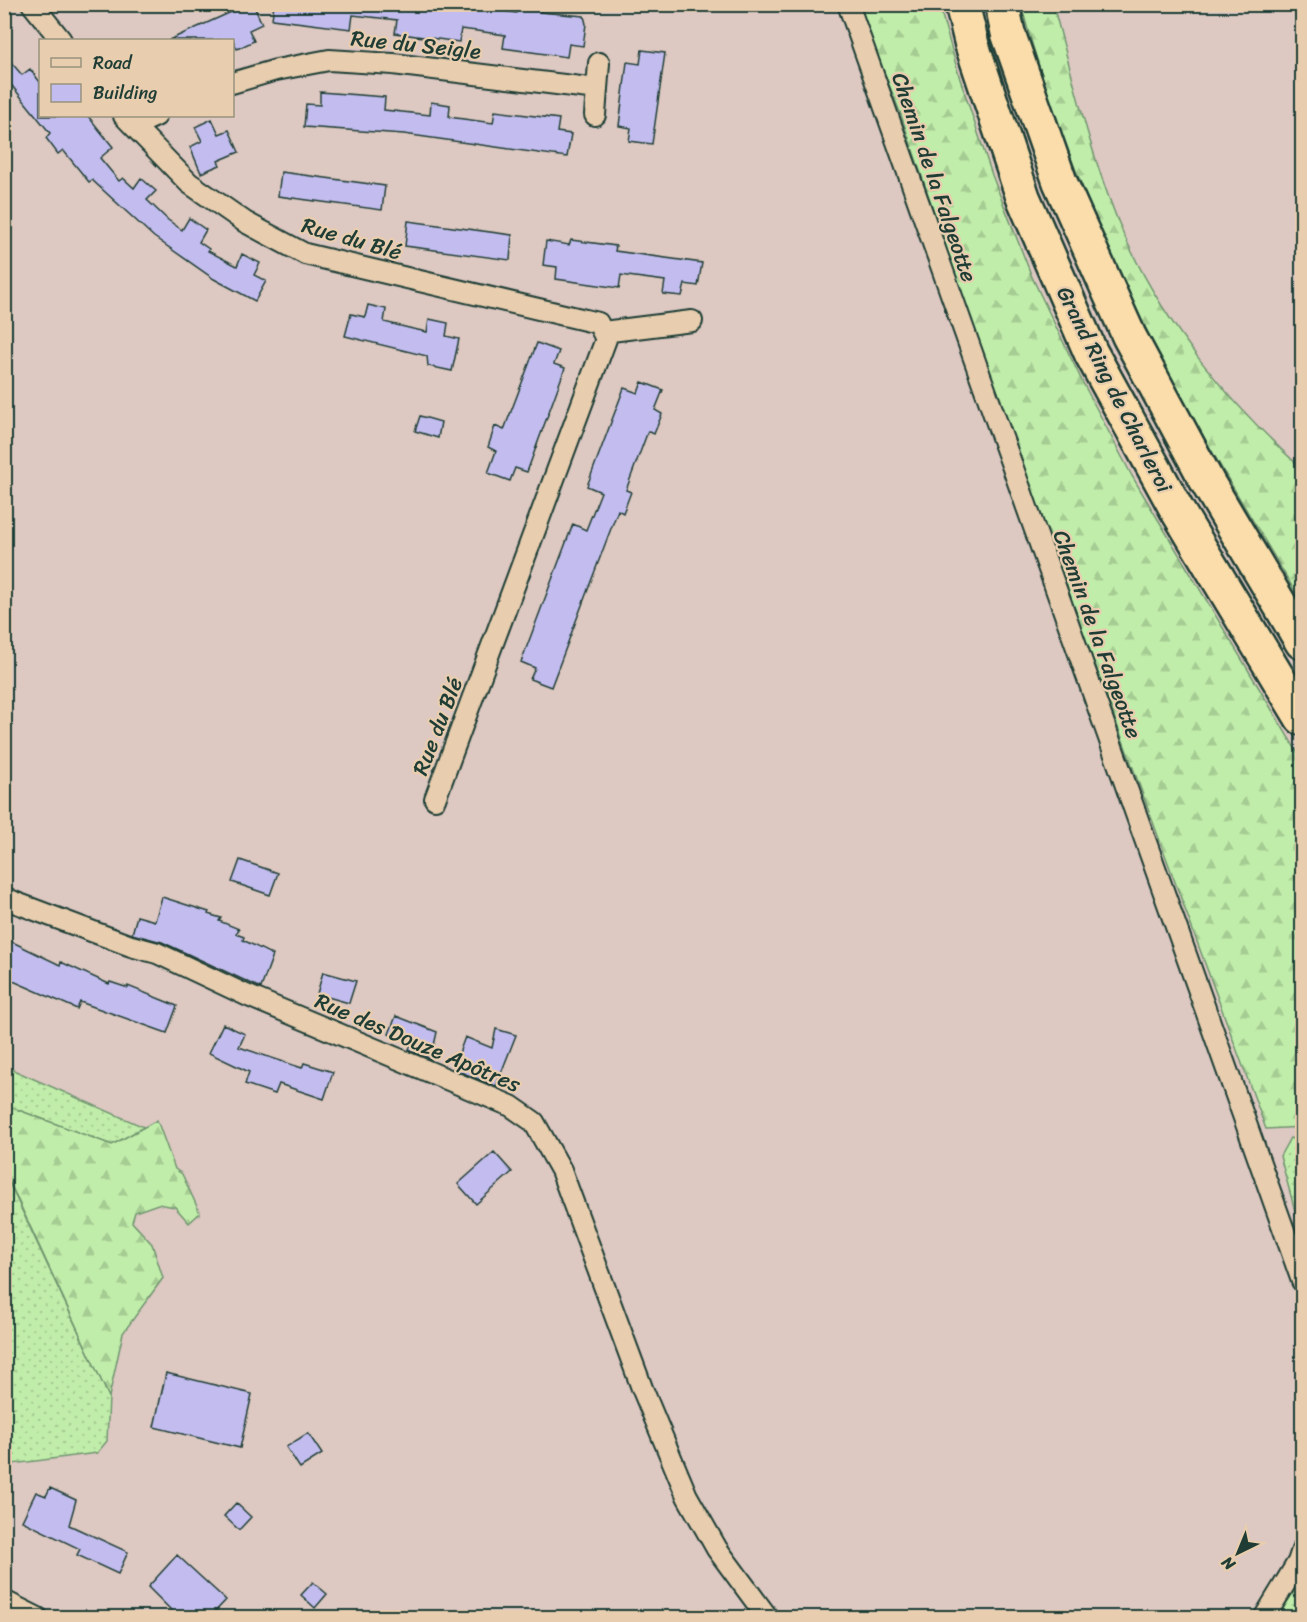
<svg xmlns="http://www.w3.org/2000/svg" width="1307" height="1622" font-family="Sriracha,sans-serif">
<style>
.grass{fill:url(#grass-dots);stroke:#70956f;stroke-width:1.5}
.forest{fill:url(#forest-firs);stroke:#70956f;stroke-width:1.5}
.building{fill:#c3bdef;stroke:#1f3d34;stroke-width:1.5}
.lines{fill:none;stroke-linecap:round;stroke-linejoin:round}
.minor-casing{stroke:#1f3d34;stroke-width:24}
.motorway-casing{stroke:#1f3d34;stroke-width:38}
.minor{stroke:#e8cdaf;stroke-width:20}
.motorway{stroke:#fbddab;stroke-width:33}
.labels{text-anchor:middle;stroke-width:4.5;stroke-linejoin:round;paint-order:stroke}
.street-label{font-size:22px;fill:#1f3d34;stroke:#e8cdaf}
</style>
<defs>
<pattern id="grass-dots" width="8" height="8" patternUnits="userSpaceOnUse" patternTransform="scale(1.5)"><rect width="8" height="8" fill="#c1edaa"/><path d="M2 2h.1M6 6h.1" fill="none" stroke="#a5cc93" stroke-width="1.8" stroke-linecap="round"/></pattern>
<pattern id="forest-firs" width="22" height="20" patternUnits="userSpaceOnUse" patternTransform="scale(1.5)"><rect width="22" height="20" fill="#c1edaa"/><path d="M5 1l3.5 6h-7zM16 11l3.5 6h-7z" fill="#a5cc93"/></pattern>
</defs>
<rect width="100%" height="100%" fill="#ddc8c2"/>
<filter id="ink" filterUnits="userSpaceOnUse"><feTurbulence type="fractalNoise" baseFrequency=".0167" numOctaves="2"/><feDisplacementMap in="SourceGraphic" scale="12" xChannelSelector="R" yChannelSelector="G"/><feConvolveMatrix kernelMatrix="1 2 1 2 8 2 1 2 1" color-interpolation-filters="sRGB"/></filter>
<g filter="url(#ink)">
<path class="grass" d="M 4,1066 L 144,1127 L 112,1145 L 5,1105 Z
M 1290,1138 L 1302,1142 L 1302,1236 L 1280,1156 Z
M 4,1172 L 109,1397 L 107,1441 L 97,1453 L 5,1465 Z
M 1302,1579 L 1302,1617 L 1277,1617 L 1302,1580 Z"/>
<path class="forest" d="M 857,5 L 939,5 L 960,79 L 992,175 L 1032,277 L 1082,381 L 1132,476 L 1302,760 L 1302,1127 L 1266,1129 L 1002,412 L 900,112 Z
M 1021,5 L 1053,5 C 1074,81 1092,163 1124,235 C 1165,327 1229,402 1302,469 L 1302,603 C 1253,520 1201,437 1157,351 C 1101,240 1053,124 1021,5 Z
M 5,1105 L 112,1145 L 157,1120 L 175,1169 L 182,1174 L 200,1213 L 189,1223 L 175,1207 L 158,1204 L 135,1212 L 132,1222 L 152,1244 L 163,1278 L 123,1333 L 109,1397 L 5,1172 Z"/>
<path class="building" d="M 249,4 L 253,4 L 262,24 L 249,30 L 254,41 L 237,49 L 233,40 L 169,40 Z
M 274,4 L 453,4 L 516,13 L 517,6 L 541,9 L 540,12 L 584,16 L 586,24 L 583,46 L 569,44 L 567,57 L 503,48 L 505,35 L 477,31 L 461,29 L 459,42 L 395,33 L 397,20 L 353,15 L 351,29 L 272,19 Z
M 642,50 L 665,53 L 652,144 L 629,141 L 631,128 L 619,126 L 627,62 L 640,64 Z
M 4,54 L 22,75 L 30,69 L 40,82 L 40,116 L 88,116 L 113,147 L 100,158 L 119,181 L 123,178 L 134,188 L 141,178 L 156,191 L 147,200 L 168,220 L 182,230 L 189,218 L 206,230 L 199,242 L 209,249 L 208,251 L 237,266 L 242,254 L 260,263 L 254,275 L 266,281 L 255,301 L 214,279 L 154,237 L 92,180 L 89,182 L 63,150 L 58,154 L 46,138 L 50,133 L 4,76 Z
M 320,92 L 385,97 L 384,110 L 430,115 L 431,102 L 450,105 L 449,117 L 493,123 L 495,111 L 559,119 L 557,132 L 571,134 L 567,157 L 404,134 L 304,127 L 306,104 L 320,105 Z
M 212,119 L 219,134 L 229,130 L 239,152 L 218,161 L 220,165 L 201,173 L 190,147 L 202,141 L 195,127 Z
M 281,172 L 385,186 L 382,210 L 278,196 Z
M 408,221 L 512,235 L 510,260 L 405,246 Z
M 571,240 L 616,246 L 615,251 L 702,263 L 698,286 L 685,284 L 682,296 L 663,294 L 665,281 L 635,277 L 621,275 L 619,288 L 556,279 L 557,267 L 543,265 L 546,241 L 569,245 Z
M 368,305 L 386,309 L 384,322 L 413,329 L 427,332 L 429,319 L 448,323 L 446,336 L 459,339 L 452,371 L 428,366 L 427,356 L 345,336 L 351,314 L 365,317 Z
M 537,343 L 559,351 L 554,364 L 565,368 L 527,472 L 515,468 L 510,481 L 488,473 L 496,451 L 488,447 L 495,426 L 504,430 Z
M 642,382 L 663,390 L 655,410 L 662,414 L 654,434 L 648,431 L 626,490 L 631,492 L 623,513 L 618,510 L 551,687 L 530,679 L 535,668 L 521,662 L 573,524 L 586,530 L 601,492 L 587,486 L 624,388 L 638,393 Z
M 420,416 L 441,422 L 438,438 L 415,431 Z
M 240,860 L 278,873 L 270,895 L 232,882 Z
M 162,897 L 209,912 L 208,914 L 221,918 L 219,921 L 239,929 L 236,934 L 244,937 L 243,940 L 273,955 L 261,988 L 162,942 L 132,934 L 137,916 L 155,921 Z
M 4,938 L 60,965 L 61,962 L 109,984 L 110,982 L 128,988 L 128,986 L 177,1006 L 167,1033 L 80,1002 L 77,1009 L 4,977 Z
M 323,972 L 356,981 L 349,1003 L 317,994 Z
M 396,1016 L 437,1032 L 431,1059 L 409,1050 L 411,1043 L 389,1034 Z
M 223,1024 L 245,1034 L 239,1047 L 302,1068 L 304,1063 L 333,1072 L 324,1099 L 279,1084 L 275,1094 L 245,1084 L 249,1072 L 209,1053 Z
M 496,1029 L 516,1035 L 496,1086 L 453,1069 L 465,1037 L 492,1048 Z
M 494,1152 L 512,1172 L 476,1204 L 458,1184 Z
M 166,1373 L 252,1394 L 240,1448 L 154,1427 Z
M 308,1433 L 322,1454 L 300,1468 L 286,1447 Z
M 50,1488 L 76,1500 L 69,1525 L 128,1552 L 118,1574 L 77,1555 L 80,1549 L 22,1521 L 36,1492 L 46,1496 Z
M 236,1503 L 251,1517 L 239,1530 L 224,1516 Z
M 177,1555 L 226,1600 L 210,1617 L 178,1617 L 148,1587 Z
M 313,1582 L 327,1594 L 315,1608 L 301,1595 Z"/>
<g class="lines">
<g class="minor-casing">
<path id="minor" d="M 32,4 L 61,40
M 848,4 L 1302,1281
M 232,83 L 276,70 L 329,60 L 393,64 L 597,89
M 595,115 L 599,63
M 124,116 L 189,183 L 245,222 L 305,254 L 598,323 L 606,339 L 435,799
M 134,126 L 156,116
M 603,332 L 692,321
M 4,897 L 14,902 L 131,946 L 157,953 L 246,995 L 511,1106 L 534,1122 L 561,1170 L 642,1388 L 687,1496 L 717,1549 L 768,1618
M 4,1601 L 38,1618
M 1264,1618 L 1298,1562 L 1302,1550"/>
</g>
<g class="motorway-casing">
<path id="motorway" d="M 962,4 L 972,45 L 1023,197 L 1091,353 L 1177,510 L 1302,718
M 1002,4 L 1008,33 L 1060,182 L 1129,336 L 1209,485 L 1302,642"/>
</g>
<use href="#minor" class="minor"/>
<use href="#motorway" class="motorway"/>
</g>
</g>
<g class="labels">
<g class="street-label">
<text transform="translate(416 44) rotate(6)" y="8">Rue du Seigle</text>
<text transform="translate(935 177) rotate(71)" y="8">Chemin de la Falgeotte</text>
<text transform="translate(352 238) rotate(16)" y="8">Rue du Blé</text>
<text transform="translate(1115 389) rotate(63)" y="8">Grand Ring de Charleroi</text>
<text transform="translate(1098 634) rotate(70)" y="8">Chemin de la Falgeotte</text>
<text transform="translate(437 726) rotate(-69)" y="8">Rue du Blé</text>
<text transform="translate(418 1042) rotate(23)" y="8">Rue des Douze Apôtres</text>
</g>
</g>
<rect width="1307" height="1622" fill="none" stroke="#e8cdaf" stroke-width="24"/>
<rect x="12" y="12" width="1283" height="1598" fill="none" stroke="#1f3d34" stroke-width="2" filter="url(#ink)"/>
<rect x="39" y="39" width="195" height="78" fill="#e8cdaf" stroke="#98937e" stroke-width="1.5"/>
<rect x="51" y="58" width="30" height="9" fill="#e8cdaf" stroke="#98937e" stroke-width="1.5"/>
<text x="93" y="69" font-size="18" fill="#1f3d34">Road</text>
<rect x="51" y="84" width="30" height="18" fill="#c3bdef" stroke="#98937e" stroke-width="1.5"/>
<text x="93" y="99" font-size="18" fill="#1f3d34">Building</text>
<g transform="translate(1238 1553) rotate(223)" stroke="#e8cdaf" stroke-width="4.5" paint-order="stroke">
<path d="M0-4.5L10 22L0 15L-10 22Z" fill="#1f3d34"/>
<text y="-9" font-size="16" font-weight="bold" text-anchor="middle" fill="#1f3d34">N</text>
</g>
</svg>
